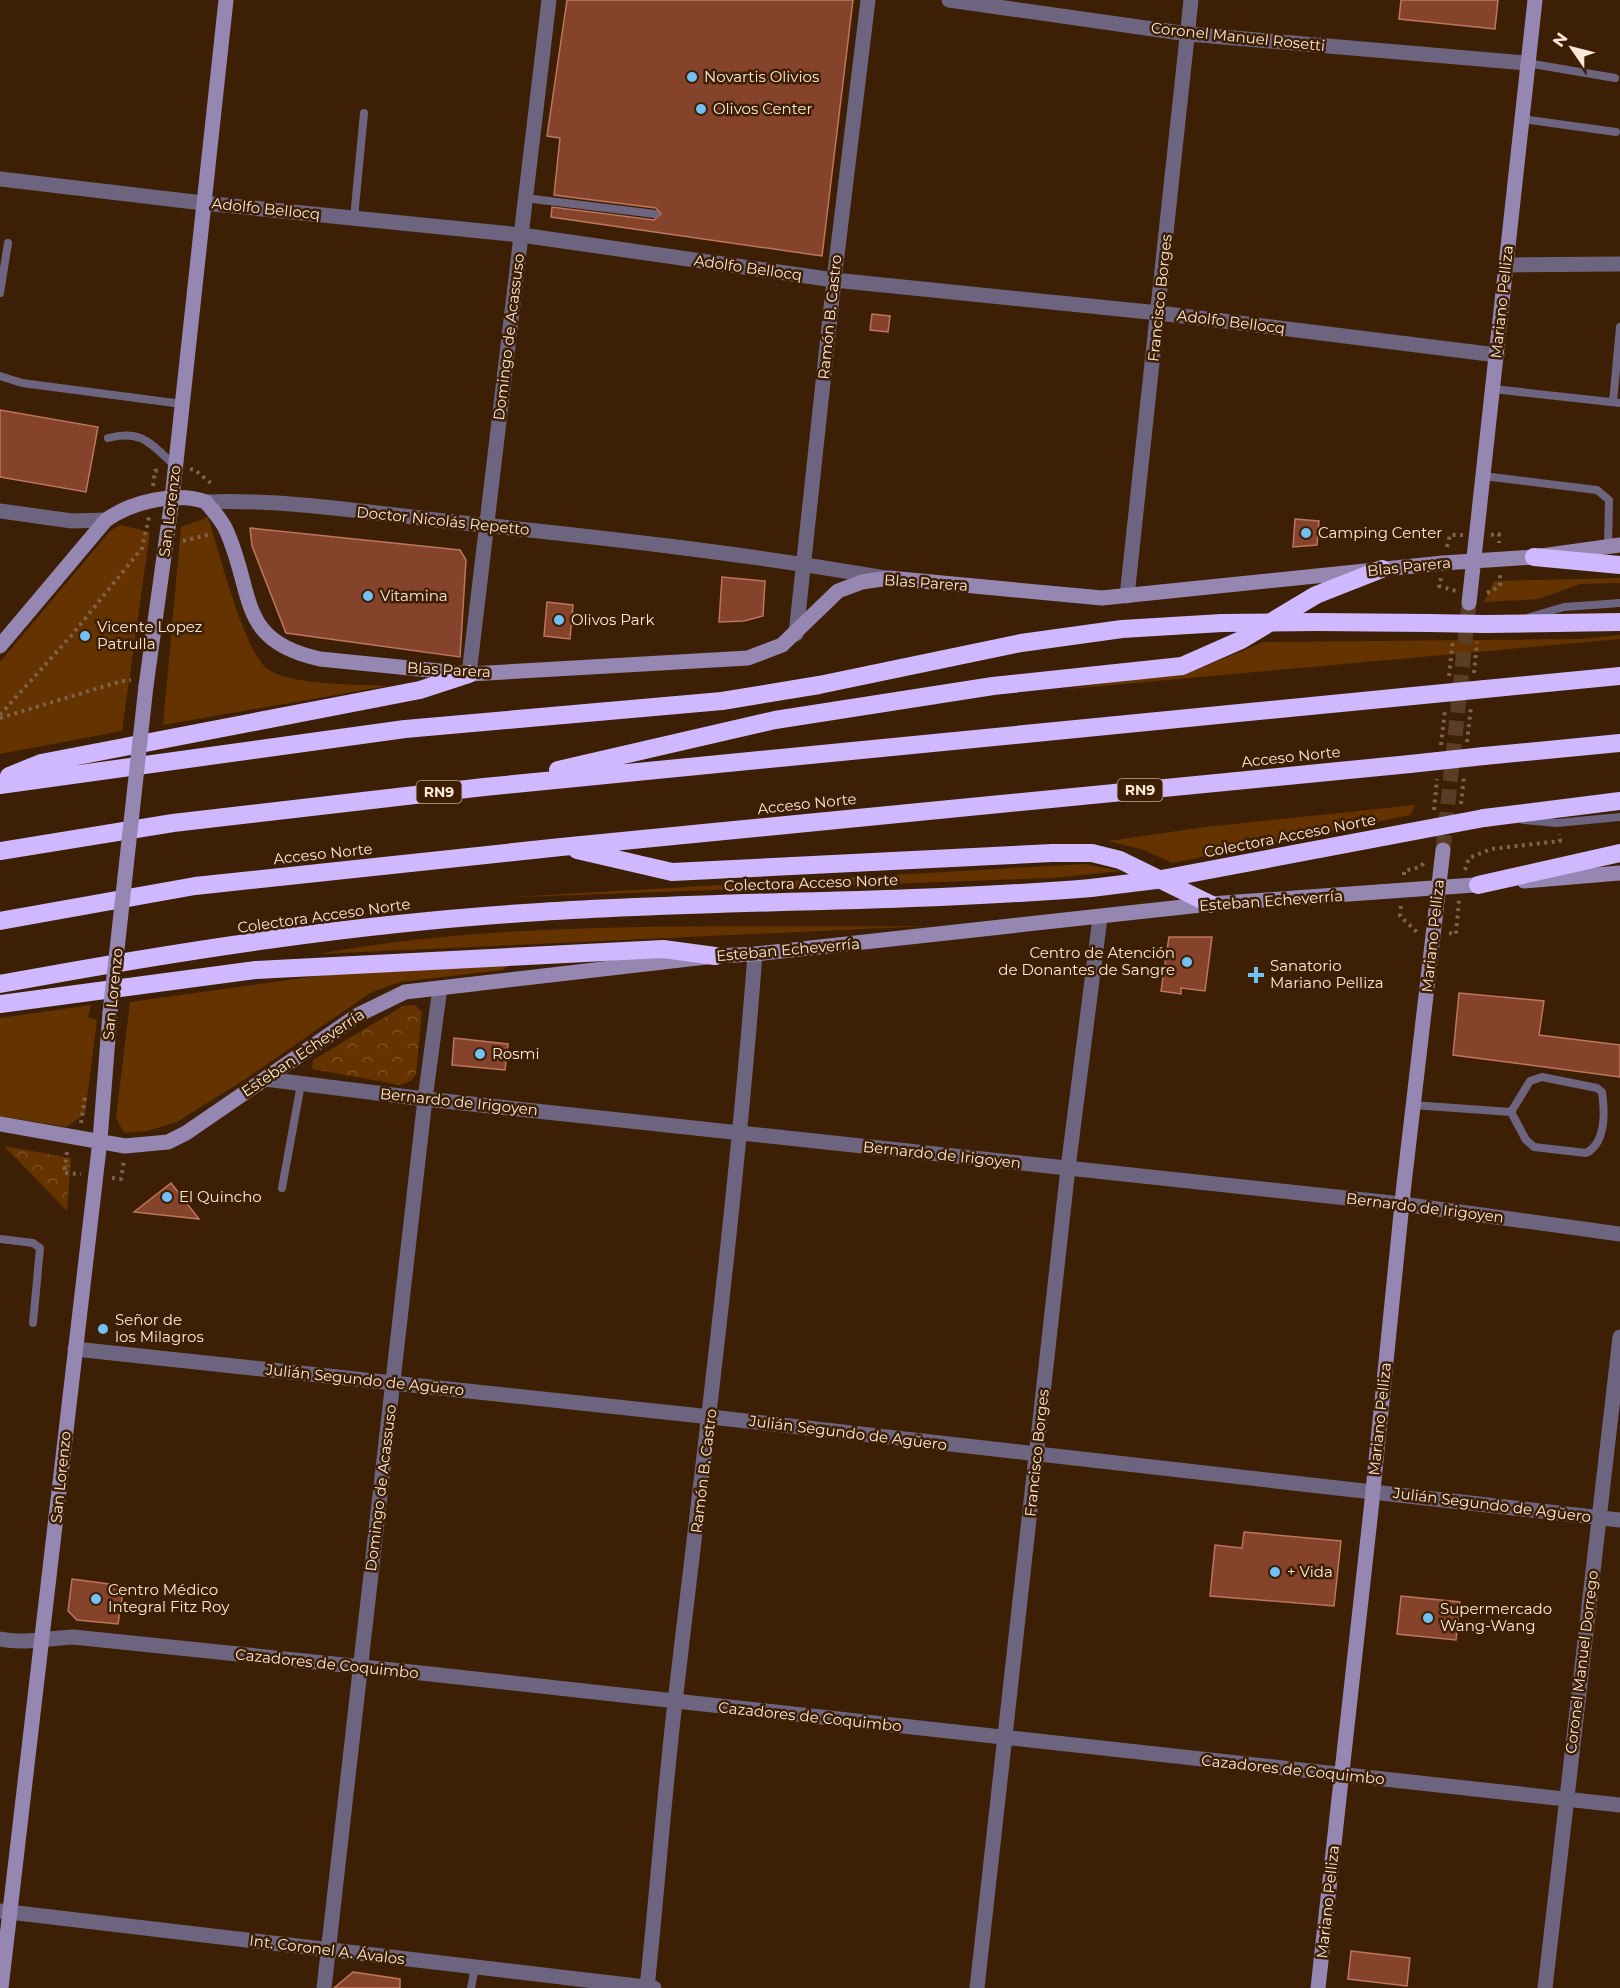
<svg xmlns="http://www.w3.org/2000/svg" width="1620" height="1988" font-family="Montserrat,sans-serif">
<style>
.grass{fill:#643300}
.forest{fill:url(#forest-crowns)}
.building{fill:#86432c;stroke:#bd755d;stroke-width:1.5}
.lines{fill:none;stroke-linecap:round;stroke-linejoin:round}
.secondary-tunnel{stroke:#593d24;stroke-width:15;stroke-dasharray:15 8;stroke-linecap:butt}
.path{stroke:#7d634c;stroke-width:4;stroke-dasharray:3 4.5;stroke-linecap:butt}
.lane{stroke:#6d6480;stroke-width:8}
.street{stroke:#6d6480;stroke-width:15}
.secondary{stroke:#9586b2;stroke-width:15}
.highway{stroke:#cfb8fd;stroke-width:18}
.secondary-bridge{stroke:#9586b2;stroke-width:15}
.highway-bridge{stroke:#cfb8fd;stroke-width:18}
.poi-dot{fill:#72c1f5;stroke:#3c1f04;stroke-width:2}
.labels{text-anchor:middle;stroke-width:5;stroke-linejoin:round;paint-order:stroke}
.shield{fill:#3c1f04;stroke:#c2ab98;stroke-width:1.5}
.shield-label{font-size:14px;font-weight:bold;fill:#fbe7d8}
.street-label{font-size:15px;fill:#fbe7d8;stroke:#3c1f04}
.poi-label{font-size:15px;fill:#fbe7d8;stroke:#3c1f04;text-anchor:start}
</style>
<defs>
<pattern id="forest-crowns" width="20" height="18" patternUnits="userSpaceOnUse" patternTransform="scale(1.5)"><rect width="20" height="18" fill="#643300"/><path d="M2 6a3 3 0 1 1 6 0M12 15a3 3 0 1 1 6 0" fill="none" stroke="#7b5124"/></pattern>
</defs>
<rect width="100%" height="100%" fill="#3c1f04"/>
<path class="grass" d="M 208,517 C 219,551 242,644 265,667 C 286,686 358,684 387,686 L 163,725 L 181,527 Z
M 120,525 L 150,532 L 122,731 L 0,754 L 0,662 L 110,531 Z
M 1620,578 L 1620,583 L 1580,584 L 1539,599 L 1484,602 L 1494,581 Z
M 1620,635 L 1620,639 L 1058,690 L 1193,671 L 1264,642 L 1582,639 Z
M 1415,805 L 1410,815 L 1172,863 L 1144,850 L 1108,841 L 1205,827 Z
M 1085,864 L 1121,871 L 1053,878 L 495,898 Z
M 930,926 L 318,954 C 514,918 730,928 930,926 Z
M 509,963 L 503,970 L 400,982 L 370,993 L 247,1078 L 177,1122 L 147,1131 L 124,1133 L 116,1118 L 130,1002 L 339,973 Z
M 91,1005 L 88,1017 L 97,1020 L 85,1114 L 66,1127 L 0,1116 L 0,1018 Z"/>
<path class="forest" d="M 415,1005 L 422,1012 L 416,1074 L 411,1081 L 400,1085 L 312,1069 L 313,1060 L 403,1006 Z
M 4,1146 L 71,1158 L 67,1211 Z"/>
<path class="building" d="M 567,0 L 853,0 L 822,256 L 551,217 L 552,207 L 654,220 L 661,214 L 656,208 L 554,195 L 560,138 L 547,136 Z
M 1401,0 L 1498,0 L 1495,29 L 1399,19 Z
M 872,314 L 890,316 L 888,332 L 870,330 Z
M 0,410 L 98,427 L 86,492 L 0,477 Z
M 1295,519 L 1319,521 L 1317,545 L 1293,547 Z
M 250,528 L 460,550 L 466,560 L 460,657 L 286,633 L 252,546 Z
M 722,577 L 765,581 L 763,616 L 744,621 L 719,622 Z
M 547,602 L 573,605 L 570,639 L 544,636 Z
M 1169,937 L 1212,937 L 1205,991 L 1181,988 L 1181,994 L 1161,991 Z
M 1459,993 L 1544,1001 L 1539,1035 L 1620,1045 L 1620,1077 L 1453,1055 Z
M 454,1038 L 508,1044 L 505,1070 L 452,1065 Z
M 171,1183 L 199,1219 L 134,1212 Z
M 1244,1532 L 1341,1541 L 1334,1606 L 1210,1596 L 1215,1545 L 1242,1548 Z
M 72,1579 L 124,1586 L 118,1624 L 77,1620 L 68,1611 Z
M 1401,1596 L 1460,1602 L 1456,1640 L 1397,1634 Z
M 1351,1951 L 1410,1958 L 1407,1986 L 1348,1979 Z
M 353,1972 L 400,1979 L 400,1988 L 334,1988 Z"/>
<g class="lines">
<path class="secondary-tunnel" d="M 1443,850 L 1469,603"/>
<path class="path" d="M 190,469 L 195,470 L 213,485
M 153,486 L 155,471 L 159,470
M 1491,535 L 1499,534 L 1499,543
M 183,541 L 211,534
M 1447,547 L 1450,535 L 1463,535
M 1441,578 L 1439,586 L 1456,591
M 1487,593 L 1500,586 L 1500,575
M 1474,673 L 1477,642
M 1449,676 L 1453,639
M 0,715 L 71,636 L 142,548 L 149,517
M 0,718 L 122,681 L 131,680
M 1467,742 L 1471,707
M 1441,745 L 1445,710
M 1461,804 L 1464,776
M 1434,810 L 1437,779
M 1465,870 L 1469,858 L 1491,849 L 1560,841 L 1559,834
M 1404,875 L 1404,871 L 1420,867 L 1424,863
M 1401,906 L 1400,916 L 1418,933
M 1449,933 L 1456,934 L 1459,900
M 81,1123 L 85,1097
M 67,1152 L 64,1173 L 81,1174
M 112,1178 L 121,1179 L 124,1160"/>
<path class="lane" d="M 1527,63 L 1615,78
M 1522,119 L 1616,132
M 525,198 L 655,214
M 354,218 L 364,113
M 0,293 L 8,243
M 0,376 L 22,383 L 182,404
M 1493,389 L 1620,403
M 1613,402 L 1620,327
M 108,438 C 142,429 151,444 175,466
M 1483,476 L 1597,490 L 1609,500 L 1608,546
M 1530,617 L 1564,607 L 1620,603
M 1523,820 L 1557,823 L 1620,817
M 1542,1077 L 1597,1088 L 1602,1092 C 1605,1112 1606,1143 1586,1153 L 1534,1147 L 1526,1140 L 1511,1112 L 1530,1081 Z
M 1413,1105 L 1511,1112
M 282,1188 L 301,1084
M 0,1239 L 33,1243 L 40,1248 L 33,1323
M 471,1988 L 475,1967"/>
<path class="street" d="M 949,0 L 1188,34 L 1527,63
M 0,179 L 203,203 L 521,235 L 834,280 L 1159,313 L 1497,355
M 1506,265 L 1620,264
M 206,502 C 289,499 372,513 454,522 C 598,537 743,553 885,578
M 0,511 L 72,521 L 106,520
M 1127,596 L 1191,0
M 796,634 L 834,280 L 868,0
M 469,674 L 549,0
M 265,1079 L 425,1099 L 1402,1204 L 1620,1234
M 75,1349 L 711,1417 L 1620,1520
M 0,1639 C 24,1644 48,1638 73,1637 L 412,1672 L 1620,1805
M 0,1911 L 654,1988
M 324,1988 L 425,1099 L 440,988
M 647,1988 C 657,1893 664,1797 675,1702 C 704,1453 736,1204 755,954
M 977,1988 L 1068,1168 L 1100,918
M 1545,1988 L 1620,1337"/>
<path class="secondary" d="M 1469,603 L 1535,0
M 0,646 L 106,520 C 131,502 176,491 206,502 C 213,511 223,521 227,532 C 255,596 237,641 320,659 L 469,674 L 748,658 L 782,645 L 838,591 L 862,582 L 889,578 L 1102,598 L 1443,563 L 1534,557 L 1620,545
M 146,686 L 172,499 L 226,0
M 1524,881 L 1620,873
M 0,1124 L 125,1146 L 168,1142 L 186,1133 L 358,1015 L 405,992 L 715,956 L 755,954 L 1210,904 L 1488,884
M 1,1988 L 100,1140 L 110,1013
M 1318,1988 L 1371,1510 L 1404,1184 L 1443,850"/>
<path class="highway" d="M 1534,557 L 1620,565
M 1315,622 L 1429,623
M 1485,624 L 1620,622
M 1485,689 L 1620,676
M 1484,756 L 1620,743
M 558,770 L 775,720 L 993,686 L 1182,666 L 1241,640 L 1316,595 L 1382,569
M 9,776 L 41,763 L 420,690 L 469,674
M 0,785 L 405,729 L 722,701 L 819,685 L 1021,643 L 1122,629 L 1222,623
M 1484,818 L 1620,801
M 577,850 L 672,872 L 1052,853 L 1092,853 L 1120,860 L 1210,904
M 0,851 L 173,823 L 484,787 L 1413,696
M 1478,885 L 1620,853
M 0,921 L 195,886 L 561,847 L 1410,764
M 0,984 C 178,951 359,923 540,912 C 724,900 908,903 1091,888
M 0,1004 L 256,970 L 663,949 L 715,956"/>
<path class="secondary-bridge" d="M 110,1013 L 146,686"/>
<path class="highway-bridge" d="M 1222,623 L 1315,622
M 1429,623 L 1485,624
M 1413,696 L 1485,689
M 1410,764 L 1484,756
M 1091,888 L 1156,880 L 1484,818"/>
</g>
<g class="poi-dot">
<circle cx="692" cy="77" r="6"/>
<circle cx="701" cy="109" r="6"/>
<circle cx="1306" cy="533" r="6"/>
<circle cx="368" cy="596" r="6"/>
<circle cx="559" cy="620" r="6"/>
<circle cx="85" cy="636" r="6"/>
<circle cx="1187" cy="962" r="6"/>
<path d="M1253 966h6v6h6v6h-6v6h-6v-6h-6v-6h6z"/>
<circle cx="480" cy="1054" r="6"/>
<circle cx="167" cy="1197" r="6"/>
<circle cx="103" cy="1329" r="6"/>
<circle cx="1275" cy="1572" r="6"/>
<circle cx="96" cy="1599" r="6"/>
<circle cx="1428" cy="1618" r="6"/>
</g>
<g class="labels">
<g class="shield">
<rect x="1117.5" y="779" width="45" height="22" rx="4.5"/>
<rect x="416.5" y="781" width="45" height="22" rx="4.5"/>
</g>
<g class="shield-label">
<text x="1140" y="795">RN9</text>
<text x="439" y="797">RN9</text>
</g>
<g class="street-label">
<text transform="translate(1238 37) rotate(6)" y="5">Coronel Manuel Rosetti</text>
<text transform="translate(266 209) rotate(6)" y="5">Adolfo Bellocq</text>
<text transform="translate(748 268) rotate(8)" y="5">Adolfo Bellocq</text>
<text transform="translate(1160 298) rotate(-84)" y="5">Francisco Borges</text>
<text transform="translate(1502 302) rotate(-84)" y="5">Mariano Pelliza</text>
<text transform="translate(830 317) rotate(-84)" y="5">Ramón B. Castro</text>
<text transform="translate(1231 322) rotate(7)" y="5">Adolfo Bellocq</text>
<text transform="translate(509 337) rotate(-83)" y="5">Domingo de Acassuso</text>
<text transform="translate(170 511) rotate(-83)" y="5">San Lorenzo</text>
<text transform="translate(443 521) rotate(6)" y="5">Doctor Nicolás Repetto</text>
<text transform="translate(1409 567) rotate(-6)" y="5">Blas Parera</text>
<text transform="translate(926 583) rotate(4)" y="5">Blas Parera</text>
<text transform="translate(449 670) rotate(3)" y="5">Blas Parera</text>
<text transform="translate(1291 757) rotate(-6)" y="5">Acceso Norte</text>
<text transform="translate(807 804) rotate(-6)" y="5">Acceso Norte</text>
<text transform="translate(1290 836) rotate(-11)" y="5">Colectora Acceso Norte</text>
<text transform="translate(323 854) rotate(-6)" y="5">Acceso Norte</text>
<text transform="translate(811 883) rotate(-2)" y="5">Colectora Acceso Norte</text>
<text transform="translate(1271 901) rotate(-4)" y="5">Esteban Echeverría</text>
<text transform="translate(324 916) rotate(-8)" y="5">Colectora Acceso Norte</text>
<text transform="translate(1433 936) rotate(-84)" y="5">Mariano Pelliza</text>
<text transform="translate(788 950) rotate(-5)" y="5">Esteban Echeverría</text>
<text transform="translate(113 994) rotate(-84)" y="5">San Lorenzo</text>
<text transform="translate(303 1053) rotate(-34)" y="5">Esteban Echeverría</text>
<text transform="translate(459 1102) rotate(6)" y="5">Bernardo de Irigoyen</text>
<text transform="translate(942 1155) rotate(6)" y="5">Bernardo de Irigoyen</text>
<text transform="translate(1425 1208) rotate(7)" y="5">Bernardo de Irigoyen</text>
<text transform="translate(365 1380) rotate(6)" y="5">Julián Segundo de Agüero</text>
<text transform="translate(1380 1419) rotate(-84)" y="5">Mariano Pelliza</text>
<text transform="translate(848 1433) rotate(7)" y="5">Julián Segundo de Agüero</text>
<text transform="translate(1037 1453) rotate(-84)" y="5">Francisco Borges</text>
<text transform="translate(704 1471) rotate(-83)" y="5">Ramón B. Castro</text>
<text transform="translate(61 1477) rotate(-84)" y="5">San Lorenzo</text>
<text transform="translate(381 1488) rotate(-83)" y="5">Domingo de Acassuso</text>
<text transform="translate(1492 1505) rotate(7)" y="5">Julián Segundo de Agüero</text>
<text transform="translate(1582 1662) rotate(-83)" y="5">Coronel Manuel Dorrego</text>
<text transform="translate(327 1664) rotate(6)" y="5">Cazadores de Coquimbo</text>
<text transform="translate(810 1717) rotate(6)" y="5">Cazadores de Coquimbo</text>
<text transform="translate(1293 1770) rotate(6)" y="5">Cazadores de Coquimbo</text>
<text transform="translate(1328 1902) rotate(-84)" y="5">Mariano Pelliza</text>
<text transform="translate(327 1950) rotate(7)" y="5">Int. Coronel A. Ávalos</text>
</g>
<g class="poi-label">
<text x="704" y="82">Novartis Olivios</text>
<text x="713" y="114">Olivos Center</text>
<text x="1318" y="538">Camping Center</text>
<text x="380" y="601">Vitamina</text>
<text x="571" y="625">Olivos Park</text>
<text x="97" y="632">Vicente Lopez<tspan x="97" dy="17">Patrulla</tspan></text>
<text x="1175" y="958" text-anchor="end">Centro de Atención<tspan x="1175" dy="17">de Donantes de Sangre</tspan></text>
<text x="1270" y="971">Sanatorio<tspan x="1270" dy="17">Mariano Pelliza</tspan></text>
<text x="492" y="1059">Rosmi</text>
<text x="179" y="1202">El Quincho</text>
<text x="115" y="1325">Señor de<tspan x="115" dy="17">los Milagros</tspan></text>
<text x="1287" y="1577">+ Vida</text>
<text x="108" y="1595">Centro Médico<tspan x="108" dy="17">Integral Fitz Roy</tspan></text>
<text x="1440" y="1614">Supermercado<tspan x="1440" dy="17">Wang-Wang</tspan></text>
</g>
</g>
<g transform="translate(1572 48) rotate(305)" stroke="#3c1f04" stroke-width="4.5" paint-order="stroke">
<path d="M0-4.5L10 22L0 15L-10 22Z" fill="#fbe7d8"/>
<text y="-9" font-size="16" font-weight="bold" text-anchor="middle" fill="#fbe7d8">N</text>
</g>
</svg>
